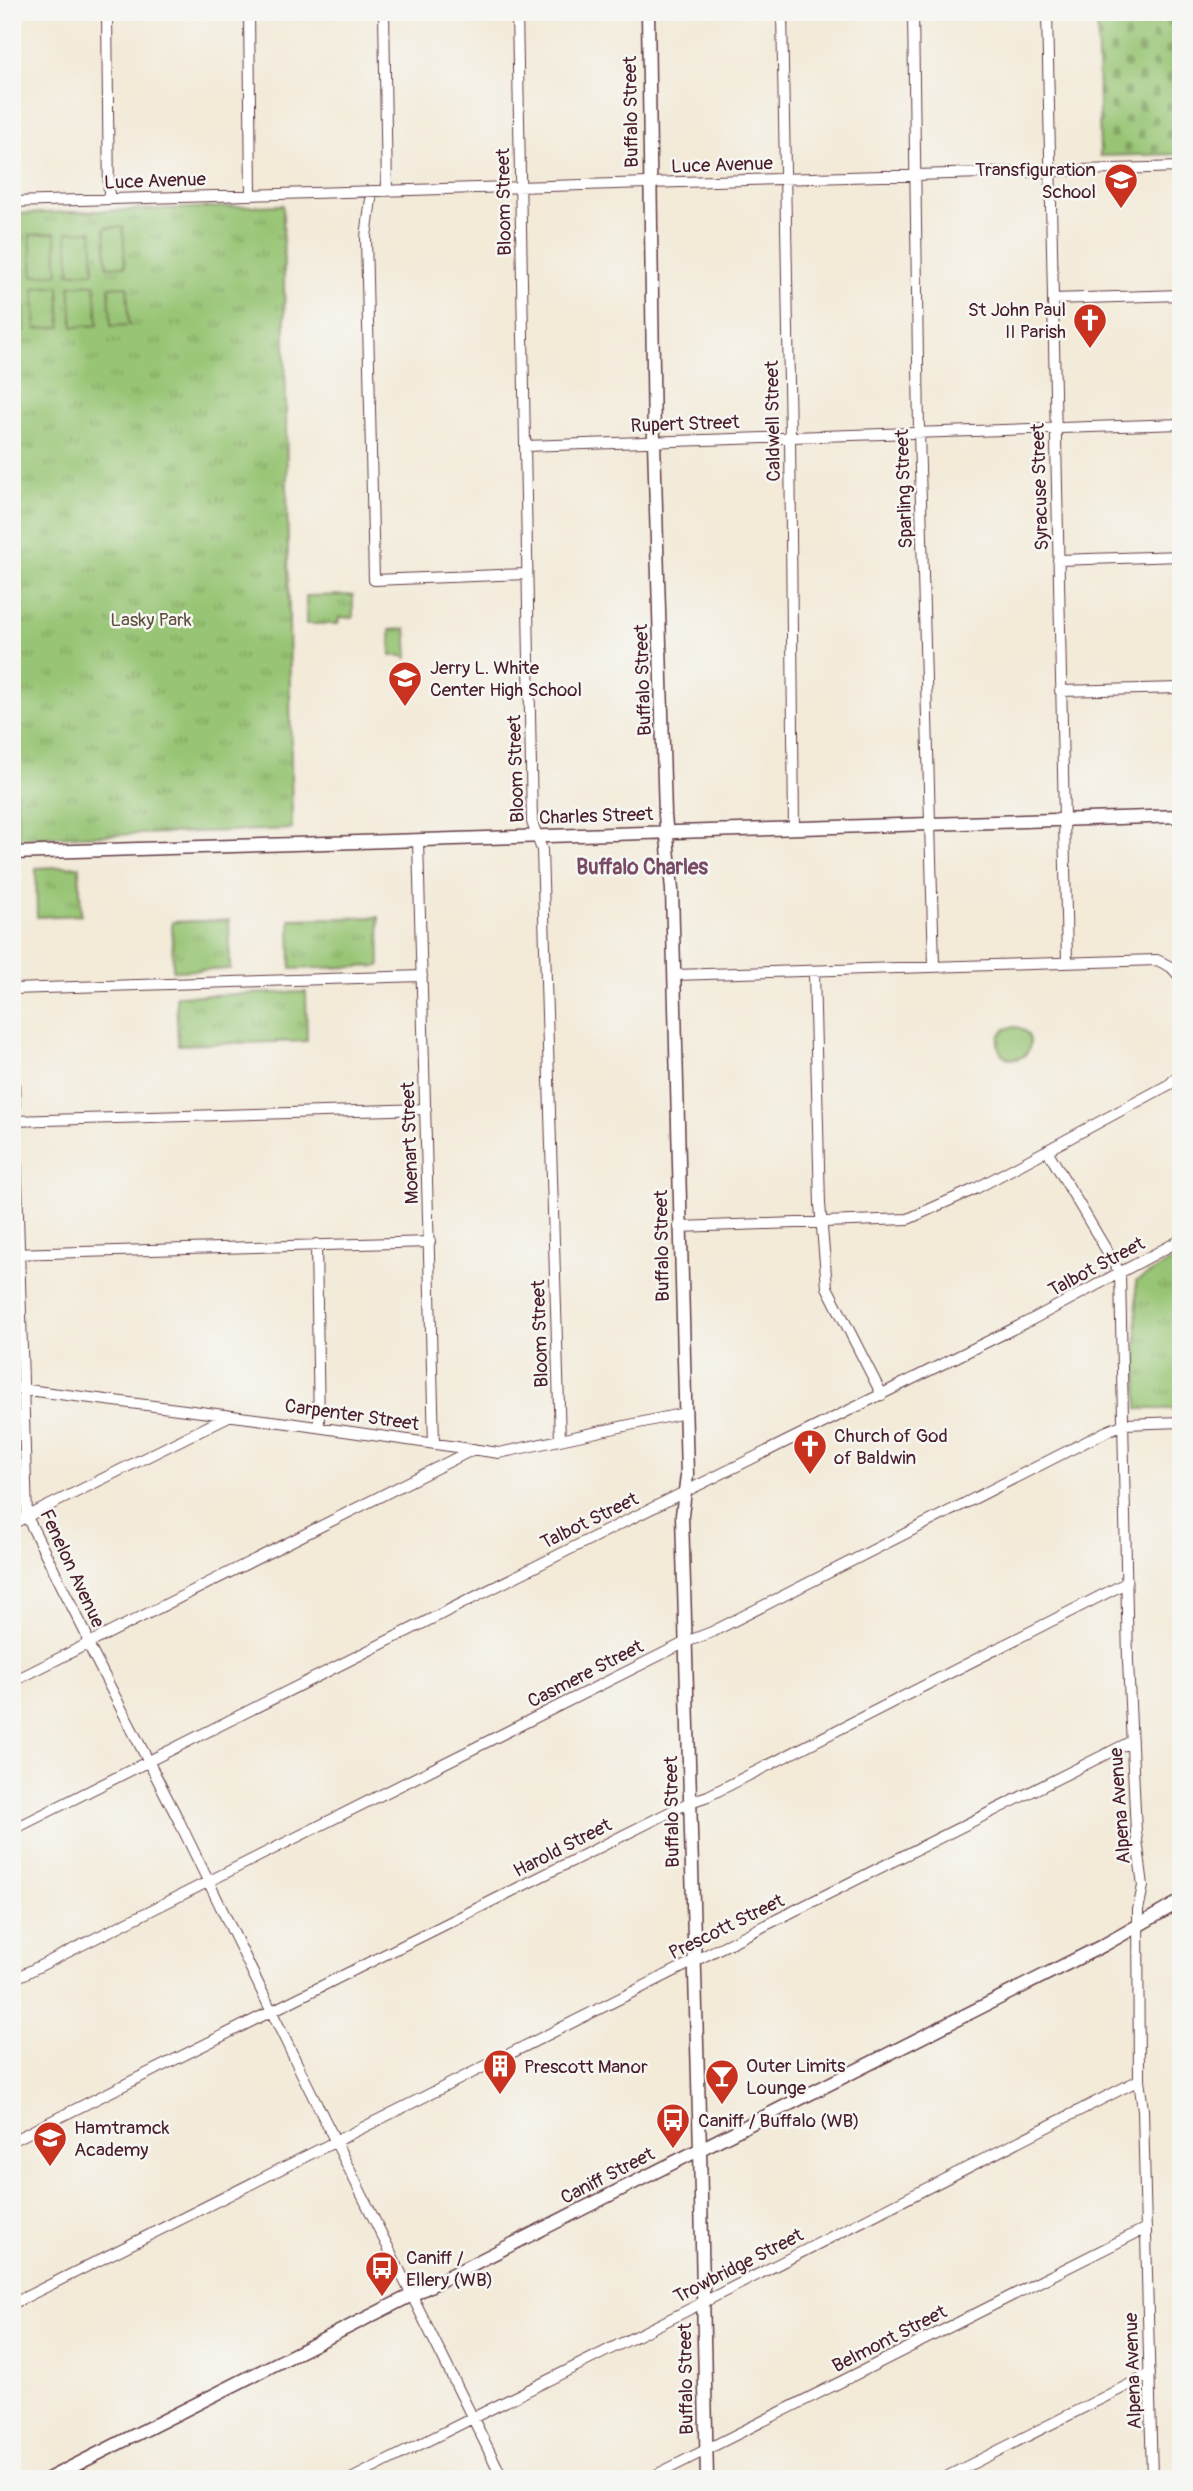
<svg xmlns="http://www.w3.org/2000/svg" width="1193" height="2491" font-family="Pangolin,sans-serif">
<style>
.grass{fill:url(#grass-tufts);stroke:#717250;stroke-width:2}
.cemetery{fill:url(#cemetery-stones);stroke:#717250;stroke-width:2}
.pitch{fill:#98c574;stroke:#717250;stroke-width:2}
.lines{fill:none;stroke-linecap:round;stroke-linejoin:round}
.minor-casing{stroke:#633d45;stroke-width:12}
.tertiary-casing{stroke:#633d45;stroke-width:15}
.minor{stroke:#fff;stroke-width:10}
.tertiary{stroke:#fff;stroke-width:12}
.labels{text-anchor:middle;stroke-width:5;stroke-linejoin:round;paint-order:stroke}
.street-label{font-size:19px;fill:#4a1f2b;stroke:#f6f6f2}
.poi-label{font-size:19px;fill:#4a1f2b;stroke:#f6f6f2;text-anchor:start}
.park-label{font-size:19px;fill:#615141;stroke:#f6f6f2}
.neighbourhood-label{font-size:21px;font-weight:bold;fill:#784a65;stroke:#f6f6f2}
</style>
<defs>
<pattern id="grass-tufts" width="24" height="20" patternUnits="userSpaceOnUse" patternTransform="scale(1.75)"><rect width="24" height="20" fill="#98c574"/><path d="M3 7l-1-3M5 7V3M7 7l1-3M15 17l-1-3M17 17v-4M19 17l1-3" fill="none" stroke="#7e9f5f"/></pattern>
<pattern id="cemetery-stones" width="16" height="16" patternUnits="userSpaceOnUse" patternTransform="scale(1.75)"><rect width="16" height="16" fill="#98c574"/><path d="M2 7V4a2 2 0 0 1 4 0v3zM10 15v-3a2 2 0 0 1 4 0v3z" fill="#7e9f5f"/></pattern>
</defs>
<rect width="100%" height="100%" fill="#f6f6f2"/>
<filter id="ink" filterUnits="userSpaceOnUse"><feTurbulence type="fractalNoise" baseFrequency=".0143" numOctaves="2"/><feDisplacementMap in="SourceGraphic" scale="14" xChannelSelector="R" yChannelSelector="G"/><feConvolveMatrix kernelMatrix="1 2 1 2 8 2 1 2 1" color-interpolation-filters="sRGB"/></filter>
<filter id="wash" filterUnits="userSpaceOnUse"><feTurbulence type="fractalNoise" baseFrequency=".00686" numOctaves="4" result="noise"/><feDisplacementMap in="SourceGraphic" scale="28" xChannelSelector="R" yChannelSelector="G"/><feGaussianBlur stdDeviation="1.57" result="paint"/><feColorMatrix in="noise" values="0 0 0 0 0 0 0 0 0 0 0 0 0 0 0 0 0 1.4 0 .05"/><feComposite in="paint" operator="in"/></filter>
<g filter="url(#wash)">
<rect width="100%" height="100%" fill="#f3ead8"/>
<path class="grass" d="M 283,205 L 292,829 L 19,838 L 12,737 L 12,214 Z
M 353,595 L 353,618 L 339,617 L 338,624 L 306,624 L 306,596 Z
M 406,629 L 408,656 L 406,658 L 404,656 L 391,656 L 390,630 Z
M 79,866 L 81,915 L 37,917 L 36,868 Z
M 379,917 L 380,966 L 291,969 L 290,919 Z
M 229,920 L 230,969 L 173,971 L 172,922 Z
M 306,992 L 307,1041 L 178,1045 L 176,996 Z
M998 1043a16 16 0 1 1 32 0a16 16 0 1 1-32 0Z
M 1181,1256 L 1181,1409 L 1138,1409 L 1136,1281 Z"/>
<path class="cemetery" d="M 1097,12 L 1181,12 L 1181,154 L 1100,156 Z"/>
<path class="pitch" d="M 123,227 L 125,266 L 107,267 L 105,228 Z
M 92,231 L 94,272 L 70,273 L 67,232 Z
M 55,233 L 58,274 L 33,276 L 30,235 Z
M 19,235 L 21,276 L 12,277 L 12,236 Z
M 95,284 L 98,325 L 73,327 L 70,286 Z
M 59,286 L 61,327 L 36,329 L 34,288 Z
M 127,286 L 129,325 L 111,326 L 109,287 Z
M 12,289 L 22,289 L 25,330 L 12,330 Z"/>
</g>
<g filter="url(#ink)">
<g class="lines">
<g class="minor-casing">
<path id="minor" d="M 107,12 L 109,199
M 249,12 L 251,194
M 384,12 L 387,191
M 517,12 L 532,822 L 542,850 L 560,1440
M 782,12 L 790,437 L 794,829
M 913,12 L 919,432 L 934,965
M 1047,12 L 1067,962
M 372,191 L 366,237 L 374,580 L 527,574
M 12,202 L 1181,167
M 1053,299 L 1181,295
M 525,446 L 1181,424
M 1058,560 L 1181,556
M 1060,691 L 1181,688
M 418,840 L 434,1444
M 814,972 L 820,1204 L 827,1287 L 882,1395
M 674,975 L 1157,960 L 1171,967 L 1180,977 L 1181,1020
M 12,989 L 422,976
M 12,1013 L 27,1517 L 86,1634 L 88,1644 L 179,1821 L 302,2074 L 503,2479
M 12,1121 L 426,1109
M 1047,1150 L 1120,1273 L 1128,1661 L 1136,1832 L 1143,1886 L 1138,1910 L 1139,2080 L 1143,2110 L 1152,2479
M 679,1227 L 908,1219 L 975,1189 L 1170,1084 L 1181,1072
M 316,1244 L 319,1427
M 12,1254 L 430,1242
M 12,1388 L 288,1423 L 499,1453 L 685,1413
M 12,1524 L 229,1416
M 12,1682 L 474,1449
M 12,1830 L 604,1532 L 1031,1320 L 1181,1240
M 12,1980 L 686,1642 L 712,1632 L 1107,1431 L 1124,1424 L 1181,1422
M 12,2141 L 690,1802 L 708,1796 L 1126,1583
M 12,2304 L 1132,1741
M 351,2479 L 702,2303 L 1139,2080
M 648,2479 L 1146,2228
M 942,2479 L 1150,2374"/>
</g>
<g class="tertiary-casing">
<path id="tertiary" d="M 648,12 L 654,441 L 665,815 L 672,890 L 687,1475 L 682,1515 L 700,2150 L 707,2479
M 12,853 L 1181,816
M 48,2479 L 1104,1945 L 1181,1901"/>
</g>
<use href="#minor" class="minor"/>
<use href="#tertiary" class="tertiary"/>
</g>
</g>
<defs>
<g id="school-pin" transform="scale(1.75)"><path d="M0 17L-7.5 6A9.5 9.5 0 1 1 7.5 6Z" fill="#c8321e" stroke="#f6f6f2"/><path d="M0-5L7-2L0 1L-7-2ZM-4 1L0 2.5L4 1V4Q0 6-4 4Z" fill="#fff"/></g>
<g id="church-pin" transform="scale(1.75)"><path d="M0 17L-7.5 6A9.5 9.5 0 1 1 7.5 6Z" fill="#c8321e" stroke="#f6f6f2"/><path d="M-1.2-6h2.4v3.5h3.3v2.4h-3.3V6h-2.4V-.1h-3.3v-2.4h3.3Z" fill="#fff"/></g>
<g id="building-pin" transform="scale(1.75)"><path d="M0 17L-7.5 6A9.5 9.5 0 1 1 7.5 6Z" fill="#c8321e" stroke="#f6f6f2"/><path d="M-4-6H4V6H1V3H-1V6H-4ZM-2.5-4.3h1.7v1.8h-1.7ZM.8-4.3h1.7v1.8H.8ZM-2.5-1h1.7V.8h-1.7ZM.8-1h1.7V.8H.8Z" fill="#fff"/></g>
<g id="bar-pin" transform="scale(1.75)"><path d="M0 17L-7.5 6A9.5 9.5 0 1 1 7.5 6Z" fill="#c8321e" stroke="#f6f6f2"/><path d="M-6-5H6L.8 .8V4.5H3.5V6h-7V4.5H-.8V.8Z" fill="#fff"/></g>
<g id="bus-pin" transform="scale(1.75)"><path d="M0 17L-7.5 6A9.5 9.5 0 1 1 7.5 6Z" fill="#c8321e" stroke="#f6f6f2"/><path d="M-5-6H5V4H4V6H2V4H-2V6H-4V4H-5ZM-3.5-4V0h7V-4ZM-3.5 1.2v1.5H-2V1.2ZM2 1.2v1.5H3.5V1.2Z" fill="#fff"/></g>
</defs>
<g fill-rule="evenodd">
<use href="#school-pin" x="1121" y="180"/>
<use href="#church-pin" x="1090" y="320"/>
<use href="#school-pin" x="405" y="678"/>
<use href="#church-pin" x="810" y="1446"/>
<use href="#building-pin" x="500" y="2066"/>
<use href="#bar-pin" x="722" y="2076"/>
<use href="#bus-pin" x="673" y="2120"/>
<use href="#school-pin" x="50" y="2138"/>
<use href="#bus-pin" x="382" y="2268"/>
</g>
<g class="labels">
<g class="street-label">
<text transform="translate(630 112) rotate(-91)" y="7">Buffalo Street</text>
<text transform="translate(722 164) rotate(-2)" y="7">Luce Avenue</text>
<text transform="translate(155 180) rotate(-2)" y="7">Luce Avenue</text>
<text transform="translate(503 202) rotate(-91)" y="7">Bloom Street</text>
<text transform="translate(772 421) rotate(-91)" y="7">Caldwell Street</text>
<text transform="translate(685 423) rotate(-2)" y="7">Rupert Street</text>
<text transform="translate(1039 487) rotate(-92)" y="7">Syracuse Street</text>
<text transform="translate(903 489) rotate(-92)" y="7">Sparling Street</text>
<text transform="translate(642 680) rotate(-92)" y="7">Buffalo Street</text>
<text transform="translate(515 769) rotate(-92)" y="7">Bloom Street</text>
<text transform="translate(596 815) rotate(-2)" y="7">Charles Street</text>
<text transform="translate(409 1143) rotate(-92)" y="7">Moenart Street</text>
<text transform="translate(661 1246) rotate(-91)" y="7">Buffalo Street</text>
<text transform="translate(1096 1266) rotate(-28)" y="7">Talbot Street</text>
<text transform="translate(539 1334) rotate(-92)" y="7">Bloom Street</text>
<text transform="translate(352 1414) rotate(8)" y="7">Carpenter Street</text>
<text transform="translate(589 1520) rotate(-26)" y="7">Talbot Street</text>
<text transform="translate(73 1568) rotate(65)" y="7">Fenelon Avenue</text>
<text transform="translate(585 1673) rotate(-27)" y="7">Casmere Street</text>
<text transform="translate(1119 1806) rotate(-94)" y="7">Alpena Avenue</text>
<text transform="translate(671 1812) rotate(-91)" y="7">Buffalo Street</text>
<text transform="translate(562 1847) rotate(-27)" y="7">Harold Street</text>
<text transform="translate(726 1926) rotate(-26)" y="7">Prescott Street</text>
<text transform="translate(607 2175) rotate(-27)" y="7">Caniff Street</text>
<text transform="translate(738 2265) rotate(-27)" y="7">Trowbridge Street</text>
<text transform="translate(889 2338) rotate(-27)" y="7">Belmont Street</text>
<text transform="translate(1132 2371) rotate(-92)" y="7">Alpena Avenue</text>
<text transform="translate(685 2379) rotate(-91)" y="7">Buffalo Street</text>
</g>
<g class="poi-label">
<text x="1096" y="176" text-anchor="end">Transfiguration<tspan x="1096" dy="22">School</tspan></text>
<text x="1066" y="316" text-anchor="end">St John Paul<tspan x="1066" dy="22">II Parish</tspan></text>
<text x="430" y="674">Jerry L. White<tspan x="430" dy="22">Center High School</tspan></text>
<text x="834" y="1442">Church of God<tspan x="834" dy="22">of Baldwin</tspan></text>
<text x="746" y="2072">Outer Limits<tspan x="746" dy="22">Lounge</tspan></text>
<text x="524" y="2073">Prescott Manor</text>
<text x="698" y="2127">Caniff / Buffalo (WB)</text>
<text x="74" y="2134">Hamtramck<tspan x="74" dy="22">Academy</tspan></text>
<text x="406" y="2264">Caniff /<tspan x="406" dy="22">Ellery (WB)</tspan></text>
</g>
<g class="park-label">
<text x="151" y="626">Lasky Park</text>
</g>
<g class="neighbourhood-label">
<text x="642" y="874">Buffalo Charles</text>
</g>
</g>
<rect width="1193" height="2491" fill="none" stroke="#f6f6f2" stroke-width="42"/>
</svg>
